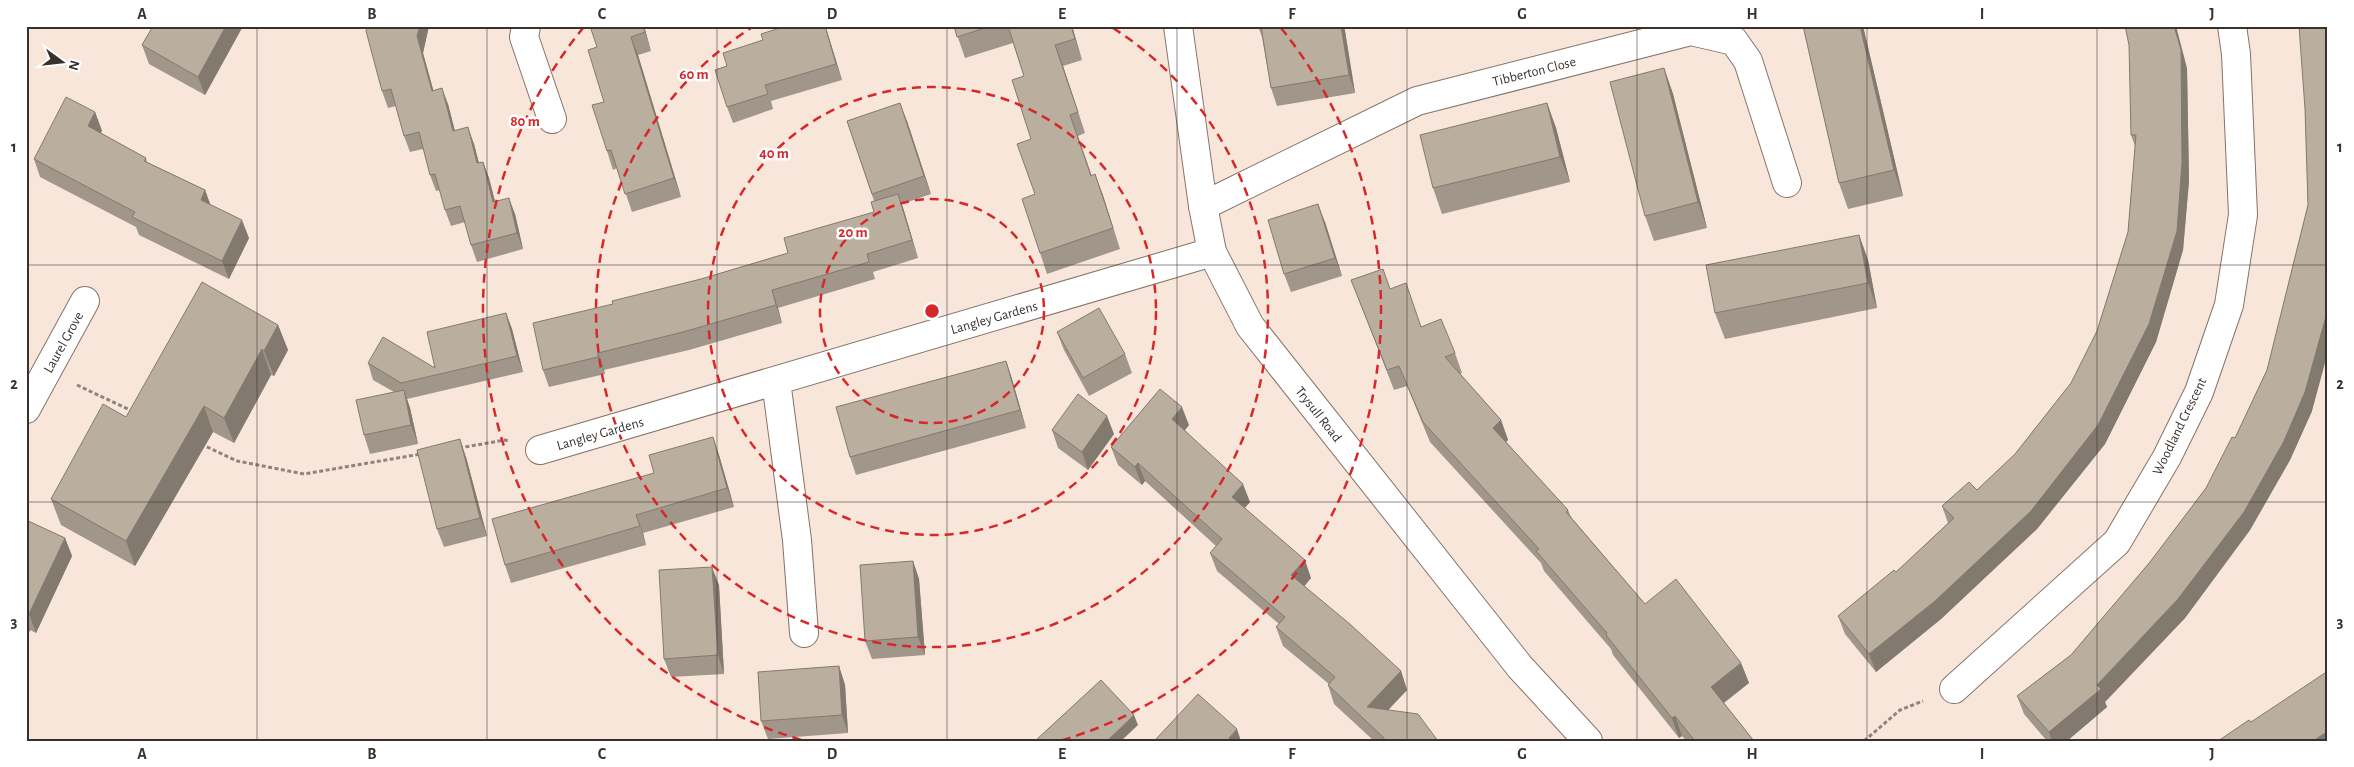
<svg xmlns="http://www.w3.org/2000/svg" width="2354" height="767" font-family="'Alegreya Sans',sans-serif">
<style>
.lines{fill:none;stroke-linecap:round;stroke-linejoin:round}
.minor-casing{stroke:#84746a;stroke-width:30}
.tertiary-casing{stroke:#84746a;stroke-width:30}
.path{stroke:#90837c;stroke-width:3;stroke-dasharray:4 2.5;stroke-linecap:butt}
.minor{stroke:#fff;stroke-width:28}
.tertiary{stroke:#fff;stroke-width:28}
.wall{fill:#a09689}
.shaded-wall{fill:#827a6f}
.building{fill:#baae9f;stroke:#827a6f}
.grid{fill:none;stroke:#38312d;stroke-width:1;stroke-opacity:0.55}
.ring{fill:none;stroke:#d62828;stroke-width:2.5;stroke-dasharray:9 6}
.labels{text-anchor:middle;stroke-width:5;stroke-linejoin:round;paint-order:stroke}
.street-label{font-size:14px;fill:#38312d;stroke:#fff}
.centre{fill:#d62828;stroke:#fff;stroke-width:2.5}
.ring-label{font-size:15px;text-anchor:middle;font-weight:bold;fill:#d62828;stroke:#fff;stroke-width:5;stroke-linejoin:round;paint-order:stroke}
.neatline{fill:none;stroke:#38312d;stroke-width:2}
.grid-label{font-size:16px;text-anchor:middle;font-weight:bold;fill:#38312d}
</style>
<rect width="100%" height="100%" fill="#f9e6db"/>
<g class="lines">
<g class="minor-casing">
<path id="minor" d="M 526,26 L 524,37 L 552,119
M 1203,206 L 1417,101 L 1691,31 L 1734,41 L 1748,61 L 1787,183
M 776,381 L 797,540 L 804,633
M 26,409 L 85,301
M 540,450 L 1212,252
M 1954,689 L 2117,542 L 2167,457 L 2199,392 L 2229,305 L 2243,215 L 2236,54 L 2232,26"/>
</g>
<g class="tertiary-casing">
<path id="tertiary" d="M 1178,26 L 1203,206 L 1212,252 L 1250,326 L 1520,667 L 1588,741"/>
</g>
<path class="path" d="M 77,385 L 132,411
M 201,444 L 237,461 L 304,474 L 421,454
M 459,448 L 505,440 L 509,441
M 1864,741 L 1900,710 L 1923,701"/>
<use href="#minor" class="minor"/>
<use href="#tertiary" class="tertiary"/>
</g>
<path class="wall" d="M 153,26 L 243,26 L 205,95 L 149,64 L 142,45 Z
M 367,26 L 429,26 L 423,53 L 433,90 L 448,104 L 455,131 L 474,144 L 479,163 L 483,162 L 489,178 L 495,201 L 515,214 L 523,249 L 477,262 L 471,245 L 465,222 L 451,226 L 445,210 L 440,190 L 436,191 L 430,175 L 423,149 L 410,152 L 404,136 L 396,106 L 388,108 L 382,91 Z
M 644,26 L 651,51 L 638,55 L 681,197 L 632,212 L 617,168 L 613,170 L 607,151 L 604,102 L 597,47 Z
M 786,26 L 825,26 L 842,80 L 771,101 L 773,109 L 733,123 L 727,107 L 727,66 L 763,40 Z
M 954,26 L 1072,26 L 1082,60 L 1063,66 L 1085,133 L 1078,136 L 1092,176 L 1095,174 L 1120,249 L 1047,274 L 1040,253 L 1035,194 L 1031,139 L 1024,76 L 1013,43 L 965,58 Z
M 1258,26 L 1344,26 L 1345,31 L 1355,93 L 1277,106 L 1271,88 L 1262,37 Z
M 1803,26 L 1863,26 L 1903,196 L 1848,209 L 1839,183 Z
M 2328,26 L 2312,411 L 2290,460 L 2250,530 L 2185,618 L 2105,702 L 2107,707 L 2067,741 L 2047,741 L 2024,714 L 2017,696 L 2071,655 L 2150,562 L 2206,488 L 2235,438 L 2267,370 L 2308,205 L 2305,109 Z
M 1664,68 L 1673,94 L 1707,228 L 1654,241 L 1645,216 Z
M 2187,68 L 2189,181 L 2183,250 L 2156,342 L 2105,444 L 2037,529 L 1941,619 L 1876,672 L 1845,634 L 1838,616 L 1896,572 L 1948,523 L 1942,506 L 1977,490 L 2015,454 L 2071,383 L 2097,331 L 2128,232 L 2135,146 L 2131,135 Z
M 1547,103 L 1556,128 L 1570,182 L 1442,214 L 1433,188 Z
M 95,112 L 102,131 L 100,133 L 146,158 L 147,162 L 205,190 L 210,204 L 249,238 L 229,279 L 139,235 L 136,227 L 40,177 L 34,159 Z
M 847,121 L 907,121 L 931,194 L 902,204 L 918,258 L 873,272 L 875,279 L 778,308 L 782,323 L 689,350 L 604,370 L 605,374 L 549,387 L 543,370 L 613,304 L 701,279 L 788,253 L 874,212 L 874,201 Z
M 1325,222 L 1342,276 L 1291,292 L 1284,274 Z
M 1859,235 L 1868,260 L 1877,308 L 1725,339 L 1715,313 Z
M 1351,280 L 1390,289 L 1422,327 L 1455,353 L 1462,373 L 1460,374 L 1501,420 L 1508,440 L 1506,442 L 1568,510 L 1571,517 L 1645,604 L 1741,663 L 1749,683 L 1724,703 L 1754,741 L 1686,741 L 1682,736 L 1679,738 L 1613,655 L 1611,649 L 1544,571 L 1541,563 L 1430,442 L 1407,386 L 1394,390 Z
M 506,313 L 512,329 L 523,372 L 407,399 L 410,408 L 418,444 L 370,454 L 364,435 L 394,392 L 373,380 L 368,363 L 435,368 Z
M 278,325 L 288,350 L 274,376 L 271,375 L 234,443 L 213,432 L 135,566 L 61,525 L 51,499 L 126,417 Z
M 1057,332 L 1125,354 L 1132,373 L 1089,396 L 1064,350 Z
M 1006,361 L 1012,379 L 1026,428 L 856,475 L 850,457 Z
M 1189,425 L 1185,430 L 1250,502 L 1245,508 L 1311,578 L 1304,586 L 1401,671 L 1407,690 L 1388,710 L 1438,741 L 1374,741 L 1334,704 L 1328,685 L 1329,684 L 1283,646 L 1276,627 L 1279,624 L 1217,571 L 1210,553 L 1216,546 L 1145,481 L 1142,485 L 1118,465 L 1111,447 Z
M 1052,430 L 1114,434 L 1088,470 L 1058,448 Z
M 713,437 L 719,455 L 734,507 L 643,533 L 646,545 L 511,583 L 505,565 Z
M 466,457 L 487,536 L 444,547 L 437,529 Z
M 26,520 L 65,538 L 72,556 L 36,633 L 30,630 L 26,638 Z
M 913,561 L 919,579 L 925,655 L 872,659 L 865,641 Z
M 719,585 L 724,674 L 671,677 L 664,659 Z
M 839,666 L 845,685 L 848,733 L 768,739 L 761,721 Z"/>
<path class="shaded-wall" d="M 226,26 L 243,26 L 205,95 L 198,77 Z
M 420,26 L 429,26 L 423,53 L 438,107 L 432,91 L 417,36 Z
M 643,26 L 644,26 L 651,51 Z
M 825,26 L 827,31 L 842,80 L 836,64 Z
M 1071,26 L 1072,26 L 1082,60 L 1075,39 Z
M 1341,26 L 1344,26 L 1345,31 L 1355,93 L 1349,75 Z
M 1860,26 L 1863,26 L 1903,196 L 1894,170 Z
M 2174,26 L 2176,26 L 2187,68 L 2189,181 L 2183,250 L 2156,342 L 2105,444 L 2037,529 L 1941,619 L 1876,672 L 1869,654 L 1935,601 L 2177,231 Z
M 631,37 L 638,55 L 681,197 L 674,178 Z
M 1055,45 L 1063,66 L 1085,133 L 1078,112 Z
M 1664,68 L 1673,94 L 1707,228 L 1698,202 Z
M 442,88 L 448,104 L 459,148 L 453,131 Z
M 900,103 L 907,121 L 931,194 L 924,176 Z
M 1547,103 L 1556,128 L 1570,182 L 1560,157 Z
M 95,112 L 102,131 L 94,144 L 88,126 Z
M 468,127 L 474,144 L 483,180 L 477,163 Z
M 483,162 L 489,178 L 499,218 L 493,202 Z
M 1095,174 L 1103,195 L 1120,249 Z
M 205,190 L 212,209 L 201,200 Z
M 26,194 L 29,203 L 26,208 Z
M 898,194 L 904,211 L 918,258 L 912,240 Z
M 509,198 L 515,214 L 523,249 L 517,233 Z
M 1318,204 L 1325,222 L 1342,276 L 1335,258 Z
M 242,220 L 249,238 L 229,279 L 222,261 Z
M 1859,235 L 1868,260 L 1877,308 L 1868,283 Z
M 772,290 L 778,308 L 782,323 L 776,305 Z
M 2328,309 L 2328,352 L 2312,411 L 2290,460 L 2250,530 L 2185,618 L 2105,702 L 2107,707 L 2067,741 L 2052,741 L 2049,732 L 2097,685 Z
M 506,313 L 512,329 L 523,372 L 517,356 Z
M 278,325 L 288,350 L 274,376 L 264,351 Z
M 262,349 L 271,375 L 234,443 L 224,418 Z
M 598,353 L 604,370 L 605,374 L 598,357 Z
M 1006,361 L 1012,379 L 1026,428 L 1020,410 Z
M 404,390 L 410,408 L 418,444 L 411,425 Z
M 204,406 L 213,432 L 135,566 L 126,541 Z
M 1182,407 L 1189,425 L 1179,437 L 1172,419 Z
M 1107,416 L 1114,434 L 1088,470 L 1082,452 Z
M 1501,420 L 1508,440 L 1500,448 L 1493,428 Z
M 713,437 L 719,455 L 734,507 L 727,488 Z
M 460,439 L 466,457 L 487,536 L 480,518 Z
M 1138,463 L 1145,481 L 1142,485 L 1135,467 Z
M 1243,484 L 1250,502 L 1238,515 L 1232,497 Z
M 636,515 L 643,533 L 646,545 L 640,526 Z
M 65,538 L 72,556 L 36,633 L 29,614 Z
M 1305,560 L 1311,578 L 1298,594 L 1291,575 Z
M 913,561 L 919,579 L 925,655 L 918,637 Z
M 712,567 L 719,585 L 724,674 L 718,655 Z
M 26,620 L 30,630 L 26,638 Z
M 1741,663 L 1749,683 L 1718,707 L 1711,687 Z
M 839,666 L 845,685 L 848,733 L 842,715 Z
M 1401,671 L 1407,690 L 1374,725 L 1367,707 Z
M 1134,715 L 1138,725 L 1121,741 L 1107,741 Z
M 1675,716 L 1682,736 L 1679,738 L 1672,718 Z
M 1237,729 L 1241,741 L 1230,741 L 1229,738 Z
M 2328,731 L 2328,741 L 2313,741 Z"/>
<path class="building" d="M 153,26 L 226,26 L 198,77 L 142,45 Z
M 367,26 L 420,26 L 417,36 L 432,91 L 442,88 L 453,131 L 468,127 L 477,163 L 483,162 L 493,202 L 509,198 L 517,233 L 471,245 L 460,206 L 445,210 L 435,174 L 430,175 L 419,132 L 404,136 L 391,89 L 382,91 L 366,31 Z
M 590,26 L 643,26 L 645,32 L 631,37 L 674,178 L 625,194 L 611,150 L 607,151 L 592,105 L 604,102 L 588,50 L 597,47 Z
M 786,26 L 825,26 L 836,64 L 765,85 L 768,94 L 727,107 L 715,70 L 727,66 L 723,53 L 763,40 L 761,34 Z
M 954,26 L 991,26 L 957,37 Z
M 1008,26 L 1071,26 L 1075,39 L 1055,45 L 1078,112 L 1070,115 L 1091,176 L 1095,174 L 1113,228 L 1040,253 L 1022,199 L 1035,194 L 1017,144 L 1031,139 L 1012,80 L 1024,76 Z
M 1261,26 L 1341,26 L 1349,75 L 1271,88 Z
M 1803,26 L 1860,26 L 1894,170 L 1839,183 Z
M 2125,26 L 2174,26 L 2181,50 L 2182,163 L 2177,231 L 2149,324 L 2098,425 L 2031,511 L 1935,601 L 1869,654 L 1838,616 L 1894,570 L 1896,572 L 1954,518 L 1942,506 L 1969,482 L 1977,490 L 2015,454 L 2071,383 L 2097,331 L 2128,232 L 2136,135 L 2131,135 L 2129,45 Z
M 2299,26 L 2328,26 L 2328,309 L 2305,392 L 2284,441 L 2244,512 L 2178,599 L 2097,685 L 2101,689 L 2049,732 L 2017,696 L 2071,655 L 2150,562 L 2206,488 L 2232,437 L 2235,438 L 2267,370 L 2308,205 L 2305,109 Z
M 1664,68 L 1698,202 L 1645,216 L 1610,82 Z
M 66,97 L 95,112 L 88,126 L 146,158 L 144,161 L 205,190 L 201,200 L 242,220 L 222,261 L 132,217 L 135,212 L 34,159 Z
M 900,103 L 924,176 L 872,194 L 847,121 Z
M 1547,103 L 1560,157 L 1433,188 L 1420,135 Z
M 898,194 L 912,240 L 867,254 L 869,262 L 772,290 L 776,305 L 683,332 L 598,353 L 598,357 L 543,370 L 533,323 L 613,304 L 612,301 L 701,279 L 788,253 L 784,238 L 874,212 L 871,202 Z
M 1318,204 L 1335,258 L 1284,274 L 1268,220 Z
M 1859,235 L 1868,283 L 1715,313 L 1706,265 Z
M 1383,269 L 1390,289 L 1406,283 L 1421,327 L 1441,319 L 1455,353 L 1445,357 L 1501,420 L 1493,428 L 1568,510 L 1566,512 L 1645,604 L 1676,579 L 1741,663 L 1711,687 L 1754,741 L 1695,741 L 1675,716 L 1672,718 L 1606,635 L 1607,633 L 1536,551 L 1539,549 L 1423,422 L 1399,366 L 1387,370 L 1351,280 Z
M 202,282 L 278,325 L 264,351 L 262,349 L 224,418 L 204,406 L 126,541 L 51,499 L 103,404 L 126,417 Z
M 1099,308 L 1125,354 L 1083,378 L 1057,332 Z
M 506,313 L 517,356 L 401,383 L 368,363 L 383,337 L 435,368 L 427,332 Z
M 1006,361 L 1020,410 L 850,457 L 836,407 Z
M 1160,389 L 1182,407 L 1172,419 L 1243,484 L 1232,497 L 1305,560 L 1291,575 L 1351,625 L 1401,671 L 1367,707 L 1418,714 L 1438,741 L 1384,741 L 1384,738 L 1328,685 L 1335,677 L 1276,627 L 1285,617 L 1210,553 L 1222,539 L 1138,463 L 1135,467 L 1111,447 Z
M 404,390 L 411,425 L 364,435 L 356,400 Z
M 1078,394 L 1107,416 L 1082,452 L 1052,430 Z
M 713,437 L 727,488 L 636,515 L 640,526 L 505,565 L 492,519 L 654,473 L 649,455 Z
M 460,439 L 480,518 L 437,529 L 417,450 Z
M 26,520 L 65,538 L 29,614 L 26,613 Z
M 913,561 L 918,637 L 865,641 L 860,565 Z
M 712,567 L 718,655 L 664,659 L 659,570 Z
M 839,666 L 842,715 L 761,721 L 758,672 Z
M 2328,671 L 2328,731 L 2313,741 L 2218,741 L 2249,720 L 2251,722 Z
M 1101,680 L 1134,715 L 1107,741 L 1035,741 Z
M 1198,694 L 1237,729 L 1229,738 L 1232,741 L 1158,741 L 1156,739 Z"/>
<path class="grid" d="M 257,26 L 257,741M 487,26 L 487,741M 717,26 L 717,741M 947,26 L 947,741M 1177,26 L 1177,741M 1407,26 L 1407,741M 1637,26 L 1637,741M 1867,26 L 1867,741M 2097,26 L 2097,741M 26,265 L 2328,265M 26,502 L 2328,502"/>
<g class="ring">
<circle cx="932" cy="311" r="112"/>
<circle cx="932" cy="311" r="224"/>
<path d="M1113 28A336 336 0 1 1 751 28"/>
<path d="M801 740A449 449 0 0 1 583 28M1281 28A449 449 0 0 1 1063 740"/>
</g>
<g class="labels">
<g class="street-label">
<text transform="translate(1534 71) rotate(-14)" y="5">Tibberton Close</text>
<text transform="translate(994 317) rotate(-16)" y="5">Langley Gardens</text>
<text transform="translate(63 342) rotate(-61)" y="5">Laurel Grove</text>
<text transform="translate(1319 414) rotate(52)" y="5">Trysull Road</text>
<text transform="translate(2179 426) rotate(-64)" y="5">Woodland Crescent</text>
<text transform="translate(600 433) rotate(-16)" y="5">Langley Gardens</text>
</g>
</g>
<circle cx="932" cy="311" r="8" class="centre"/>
<g class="ring-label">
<text x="694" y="79">60 m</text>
<text x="525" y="126">80 m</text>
<text x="774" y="158">40 m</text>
<text x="853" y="237">20 m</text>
</g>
<rect width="2354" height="767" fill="none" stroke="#ffffff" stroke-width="55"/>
<g transform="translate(62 62) rotate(105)" stroke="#ffffff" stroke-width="4" paint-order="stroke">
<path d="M0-4L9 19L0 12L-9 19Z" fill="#38312d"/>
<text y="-8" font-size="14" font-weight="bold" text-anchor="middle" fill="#38312d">N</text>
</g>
<rect x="28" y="28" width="2298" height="712" class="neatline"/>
<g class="grid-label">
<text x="142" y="19">A</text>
<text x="372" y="19">B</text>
<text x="602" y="19">C</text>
<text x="832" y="19">D</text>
<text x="1062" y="19">E</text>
<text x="1292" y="19">F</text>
<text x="1522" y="19">G</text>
<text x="1752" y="19">H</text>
<text x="1982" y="19">I</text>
<text x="2212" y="19">J</text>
<text x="14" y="152">1</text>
<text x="2340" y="152">1</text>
<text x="14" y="389">2</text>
<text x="2340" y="389">2</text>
<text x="14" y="627">3</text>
<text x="2340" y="627">3</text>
<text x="142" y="759">A</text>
<text x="372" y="759">B</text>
<text x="602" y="759">C</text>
<text x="832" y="759">D</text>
<text x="1062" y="759">E</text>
<text x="1292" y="759">F</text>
<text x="1522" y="759">G</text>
<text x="1752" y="759">H</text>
<text x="1982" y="759">I</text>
<text x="2212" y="759">J</text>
</g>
</svg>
